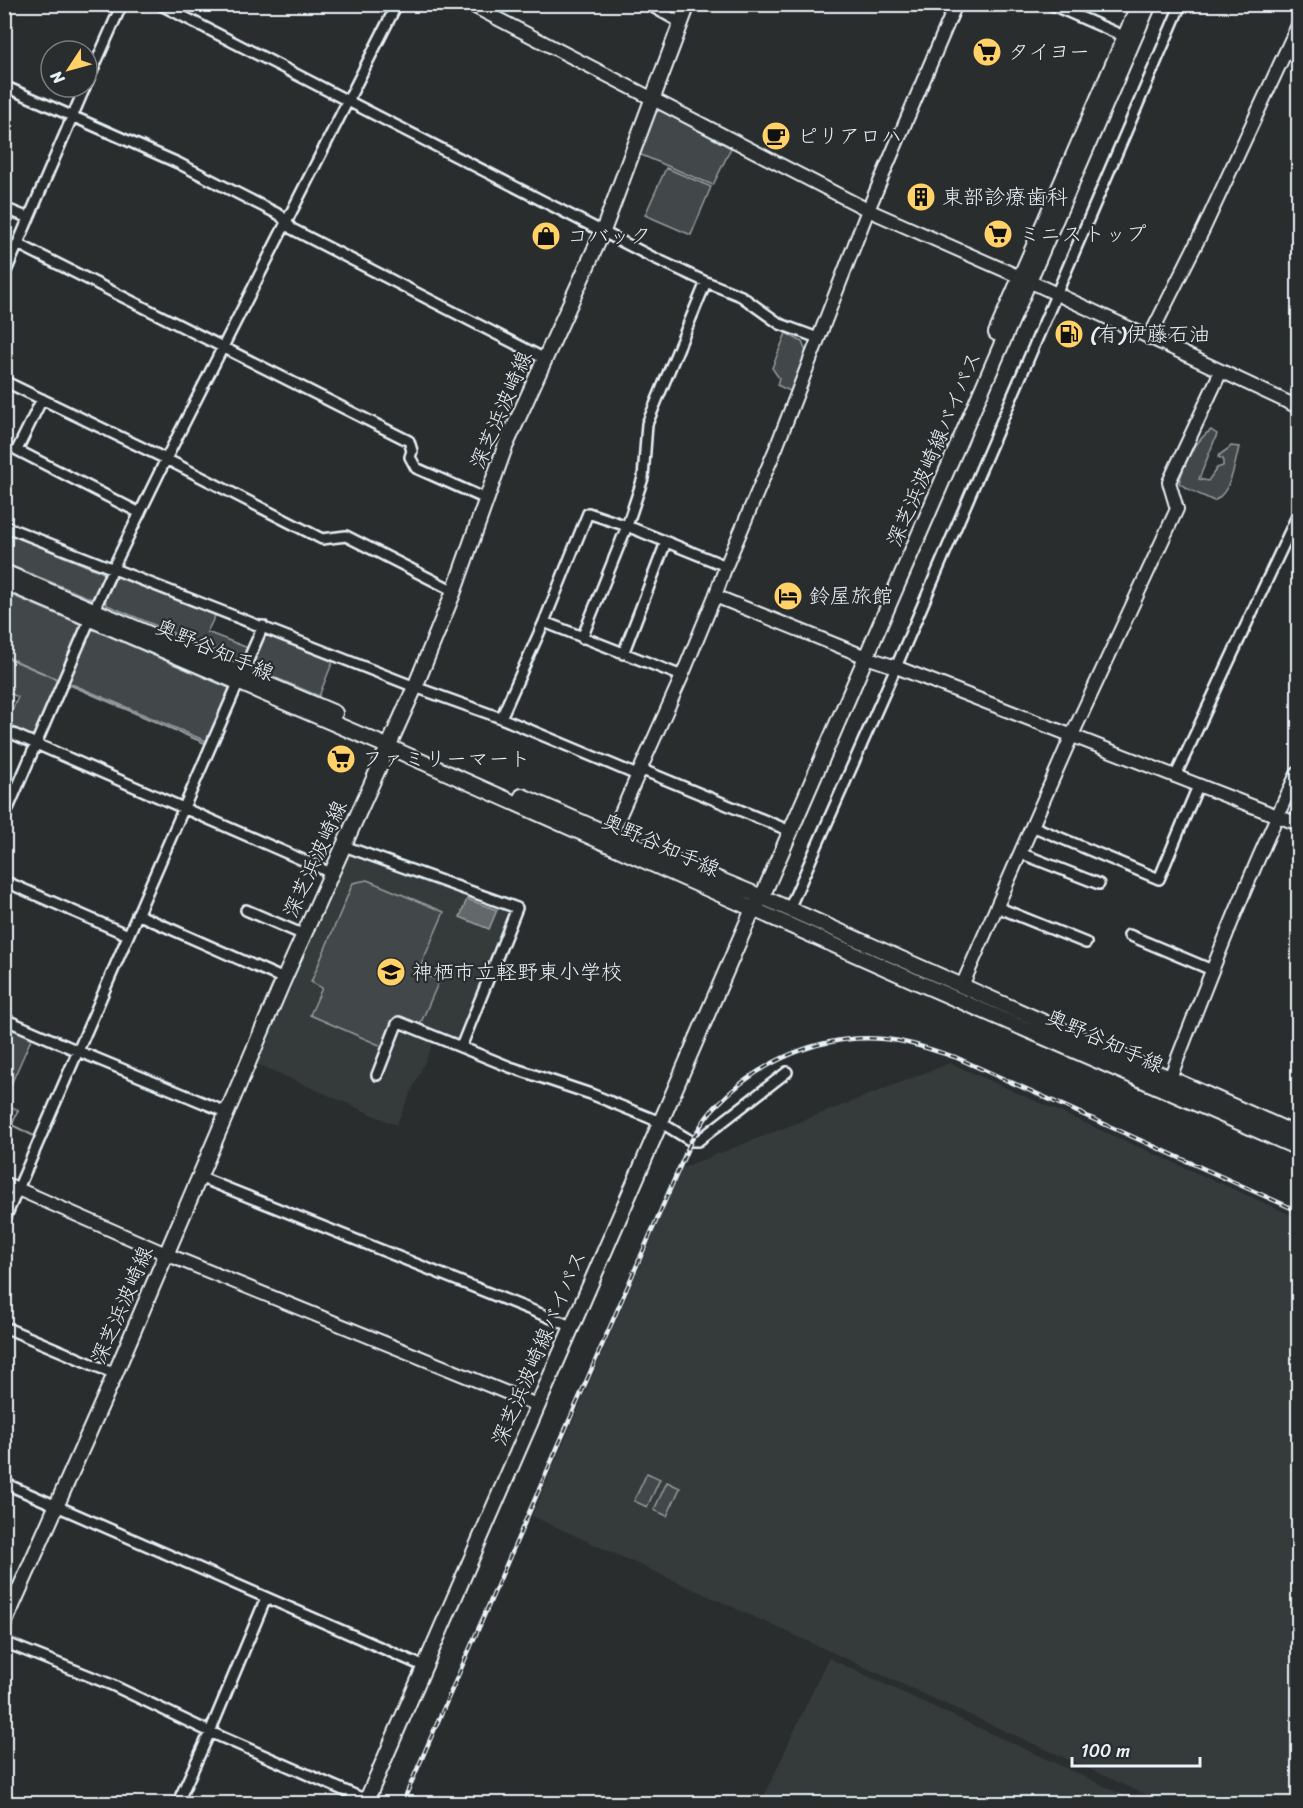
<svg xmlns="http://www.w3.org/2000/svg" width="1303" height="1808" font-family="Sriracha,'Klee One',sans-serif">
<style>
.built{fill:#363a3b}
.green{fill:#424648;stroke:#959ca0;stroke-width:1.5}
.water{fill:#63686b;stroke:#989fa3;stroke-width:1.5}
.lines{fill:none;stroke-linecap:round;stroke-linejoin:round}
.stream{stroke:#989fa3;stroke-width:2}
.minor-casing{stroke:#e8f1f8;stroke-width:14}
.tertiary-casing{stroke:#e8f1f8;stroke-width:16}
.secondary-casing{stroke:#e8f1f8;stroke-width:18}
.minor{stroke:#2a2d2e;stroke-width:9}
.tertiary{stroke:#2a2d2e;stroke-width:12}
.secondary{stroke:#2a2d2e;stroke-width:14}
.rail-casing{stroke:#e8f1f8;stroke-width:4.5}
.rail{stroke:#2a2d2e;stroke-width:2;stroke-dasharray:7;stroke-linecap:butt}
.labels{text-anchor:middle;stroke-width:4.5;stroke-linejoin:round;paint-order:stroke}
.poi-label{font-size:21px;fill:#e8f1f8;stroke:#2a2d2e;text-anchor:start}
.street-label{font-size:21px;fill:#e8f1f8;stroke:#2a2d2e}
</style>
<rect width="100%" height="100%" fill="#2a2d2e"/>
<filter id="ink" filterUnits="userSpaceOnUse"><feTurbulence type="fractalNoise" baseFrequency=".0167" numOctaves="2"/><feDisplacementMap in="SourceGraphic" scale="12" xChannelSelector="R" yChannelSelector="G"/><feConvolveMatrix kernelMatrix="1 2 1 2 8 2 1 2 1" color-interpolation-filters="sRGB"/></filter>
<g filter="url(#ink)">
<path class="built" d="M 347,852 L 513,910 L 460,1044 L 437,1035 L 396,1125 L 255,1063 Z
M 950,1063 L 1298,1218 L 1298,1803 L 1164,1803 L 532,1516 L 682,1168 Z
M 828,1658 L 1141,1803 L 761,1803 Z"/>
<path class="green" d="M 660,110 L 731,148 L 713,185 L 639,154 L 653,114 Z
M 666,168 L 711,187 L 691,235 L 645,215 Z
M 786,333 L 802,342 L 807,354 L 790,391 L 777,385 L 779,378 L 772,368 Z
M 1211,430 L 1217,434 L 1199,479 L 1208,481 L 1217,468 L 1223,466 L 1223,459 L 1218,457 C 1221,452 1227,451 1231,446 L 1239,447 C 1235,463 1231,493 1214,501 C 1202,495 1189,491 1179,483 C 1184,465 1195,440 1211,430 Z
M 4,532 L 106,574 L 92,599 L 5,563 Z
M 117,575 L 216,614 L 207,632 L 248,648 L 242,662 L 107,605 L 105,600 Z
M 4,592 L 82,625 L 34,738 L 6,725 L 18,697 L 5,691 Z
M 92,629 L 231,689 L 206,741 L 67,682 Z
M 266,634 L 333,661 L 319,696 L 252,668 L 251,663 Z
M 367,880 L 444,912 L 418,972 L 439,981 L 419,1027 L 397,1018 L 384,1047 L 310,1015 L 322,988 L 311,982 L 353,883 Z
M 5,1025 L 32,1037 L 5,1098 Z
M 647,1473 L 660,1479 L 647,1507 L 634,1501 Z
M 667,1482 L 680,1488 L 667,1516 L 654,1510 Z"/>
<path class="water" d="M 467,899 L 497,910 L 489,929 L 460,917 Z"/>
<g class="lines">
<path class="stream" d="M 4,656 L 59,680
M 68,684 L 207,744
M 4,805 L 5,805
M 4,1104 L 18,1110 L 12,1125 L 36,1137"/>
<g class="minor-casing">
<path id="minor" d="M 159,4 L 650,256 L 706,282 L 741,296 L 780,324 L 818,338
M 647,4 L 681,23
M 1050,4 L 1128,38
M 87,83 L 122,4
M 4,86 L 178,163 L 280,215 L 292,229 L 545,359
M 4,208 L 29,218
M 18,244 L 409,441 L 412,451 L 410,457 L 416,468 L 486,499
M 4,276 L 85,87
M 4,381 L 166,459 L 322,539 L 346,536 L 454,591
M 42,399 L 17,450 L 140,513
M 4,526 L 415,687 L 501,718 L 637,775 L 645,771 L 783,828
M 544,622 L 682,676
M 582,638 L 627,526 L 643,478 L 647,424 L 706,282
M 623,654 L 666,542
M 501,718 L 544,622 L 588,513 L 627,526 L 726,566
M 4,730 L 312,864 L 332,874
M 1175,777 L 1298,514
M 4,818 L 90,619 L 113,568 L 166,459 L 397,4
M 1032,826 L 1159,879 L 1198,786
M 344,846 L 517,908 L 461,1047
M 1020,853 L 1099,884
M 4,881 L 128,935
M 997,907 L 1086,943
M 789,909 L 896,667 L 1181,4
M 246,910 L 304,935
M 137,914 L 284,979
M 1129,935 L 1212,970
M 4,1019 L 78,1051 L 226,1112
M 377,1075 L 397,1024 L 399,1022 L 510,1067 L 591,1094 L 660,1122 L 691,1141 L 698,1141 L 787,1072
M 199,1177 L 571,1326
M 4,1221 L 263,626
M 4,1327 L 115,1374
M 4,1483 L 423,1666
M 4,1642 L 112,1685 L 210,1732 L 366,1800
M 177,1804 L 210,1732 L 266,1598"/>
</g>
<g class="tertiary-casing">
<path id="tertiary" d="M 469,4 L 868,210 L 1029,281 L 1298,407
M 1149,338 L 1204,228 L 1298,25
M 715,596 L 866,657 L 896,667 L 1298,824
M 611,835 L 682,676 L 715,596 L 726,566 L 776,448 L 868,210 L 956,4
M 962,986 L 1072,735 L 1177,509 L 1169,482 L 1221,371
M 1170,1078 C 1210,975 1250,871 1298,772
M 4,1183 L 166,1254 L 537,1405"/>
</g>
<g class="secondary-casing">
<path id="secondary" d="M 996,333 L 1139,4
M 4,572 L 335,713
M 4,582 L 389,747 L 917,982 L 1298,1148
M 522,796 L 611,835 L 762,897 L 1298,1135
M 4,1624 L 115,1374 L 284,979 L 415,687 L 454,591 L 505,447 L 603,231 L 688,4
M 365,1804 L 753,909 L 762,897 L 1149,4"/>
</g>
<use href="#minor" class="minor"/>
<use href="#tertiary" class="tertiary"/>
<use href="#secondary" class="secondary"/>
<g class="rail-casing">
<path id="rail" d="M 402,1804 L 691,1141 C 698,1130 705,1117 715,1107 C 758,1062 820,1033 884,1039 C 908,1041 932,1050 955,1057 L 1298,1211"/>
</g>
<use href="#rail" class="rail"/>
</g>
</g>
<defs>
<g id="supermarket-disc" transform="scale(1.5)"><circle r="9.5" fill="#ffd166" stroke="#2a2d2e"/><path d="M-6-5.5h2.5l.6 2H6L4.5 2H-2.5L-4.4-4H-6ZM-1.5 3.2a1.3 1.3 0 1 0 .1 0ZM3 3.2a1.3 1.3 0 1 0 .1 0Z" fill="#111"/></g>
<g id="cafe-disc" transform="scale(1.5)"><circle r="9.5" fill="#ffd166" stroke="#2a2d2e"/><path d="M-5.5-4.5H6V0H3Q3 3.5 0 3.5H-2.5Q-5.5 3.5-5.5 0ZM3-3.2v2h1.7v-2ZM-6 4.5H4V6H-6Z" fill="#111"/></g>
<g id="building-disc" transform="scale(1.5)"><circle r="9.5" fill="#ffd166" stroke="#2a2d2e"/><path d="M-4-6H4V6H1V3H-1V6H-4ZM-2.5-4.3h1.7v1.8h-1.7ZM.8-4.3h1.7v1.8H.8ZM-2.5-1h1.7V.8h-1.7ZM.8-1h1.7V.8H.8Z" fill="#111"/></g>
<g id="shop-disc" transform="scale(1.5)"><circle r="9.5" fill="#ffd166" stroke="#2a2d2e"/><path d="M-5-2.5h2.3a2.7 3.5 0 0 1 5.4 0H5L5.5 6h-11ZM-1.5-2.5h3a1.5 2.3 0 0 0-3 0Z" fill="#111"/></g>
<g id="fuel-disc" transform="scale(1.5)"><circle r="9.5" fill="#ffd166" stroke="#2a2d2e"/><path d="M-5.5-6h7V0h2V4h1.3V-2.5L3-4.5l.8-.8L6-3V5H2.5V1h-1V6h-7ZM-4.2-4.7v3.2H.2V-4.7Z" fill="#111"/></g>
<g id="hotel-disc" transform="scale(1.5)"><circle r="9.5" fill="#ffd166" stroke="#2a2d2e"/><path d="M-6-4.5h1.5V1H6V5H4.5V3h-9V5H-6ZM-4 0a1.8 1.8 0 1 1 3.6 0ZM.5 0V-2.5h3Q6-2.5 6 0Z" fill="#111"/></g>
<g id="school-disc" transform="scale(1.5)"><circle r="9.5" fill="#ffd166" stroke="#2a2d2e"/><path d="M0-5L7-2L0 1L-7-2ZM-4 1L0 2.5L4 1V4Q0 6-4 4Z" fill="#111"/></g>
</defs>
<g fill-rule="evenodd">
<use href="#supermarket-disc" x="987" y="52"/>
<use href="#cafe-disc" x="776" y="136"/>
<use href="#building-disc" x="921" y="197"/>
<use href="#supermarket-disc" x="998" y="234"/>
<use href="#shop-disc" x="546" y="236"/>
<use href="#fuel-disc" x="1069" y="334"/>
<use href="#hotel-disc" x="788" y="596"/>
<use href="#supermarket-disc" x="341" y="759"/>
<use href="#school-disc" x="391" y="972"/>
</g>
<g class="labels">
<g class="poi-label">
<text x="1008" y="59">タイヨー</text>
<text x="797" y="143">ピリアロハ</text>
<text x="942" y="204">東部診療歯科</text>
<text x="1019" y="241">ミニストップ</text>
<text x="567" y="243">コバック</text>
<text x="1090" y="341">(有)伊藤石油</text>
<text x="809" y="603">鈴屋旅館</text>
<text x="362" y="766">ファミリーマート</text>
<text x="412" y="979">神栖市立軽野東小学校</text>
</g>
<g class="street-label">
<text transform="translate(501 410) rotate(-67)" y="7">深芝浜波崎線</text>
<text transform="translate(934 449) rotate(-67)" y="7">深芝浜波崎線バイパス</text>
<text transform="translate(215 650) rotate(23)" y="7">奥野谷知手線</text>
<text transform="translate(661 845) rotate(24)" y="7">奥野谷知手線</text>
<text transform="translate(315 859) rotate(-66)" y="7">深芝浜波崎線</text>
<text transform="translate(1105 1041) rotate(24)" y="7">奥野谷知手線</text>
<text transform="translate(122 1305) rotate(-67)" y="7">深芝浜波崎線</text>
<text transform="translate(539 1348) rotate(-67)" y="7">深芝浜波崎線バイパス</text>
</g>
</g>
<rect width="1303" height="1808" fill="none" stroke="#2a2d2e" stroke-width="24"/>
<rect x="12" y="12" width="1279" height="1784" fill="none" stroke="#e8f1f8" stroke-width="2" filter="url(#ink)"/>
<g transform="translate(69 69) rotate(234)"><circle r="28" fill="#2a2d2e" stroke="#767b7f" stroke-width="1.5"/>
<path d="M0-4.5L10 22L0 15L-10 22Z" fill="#ffd166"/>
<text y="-9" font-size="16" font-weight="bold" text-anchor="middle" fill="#e8f1f8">N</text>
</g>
<path d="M1072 1757v9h128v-9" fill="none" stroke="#e8f1f8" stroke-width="3"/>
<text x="1081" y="1757" font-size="18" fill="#e8f1f8" stroke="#2a2d2e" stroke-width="4.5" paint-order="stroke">100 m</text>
</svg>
